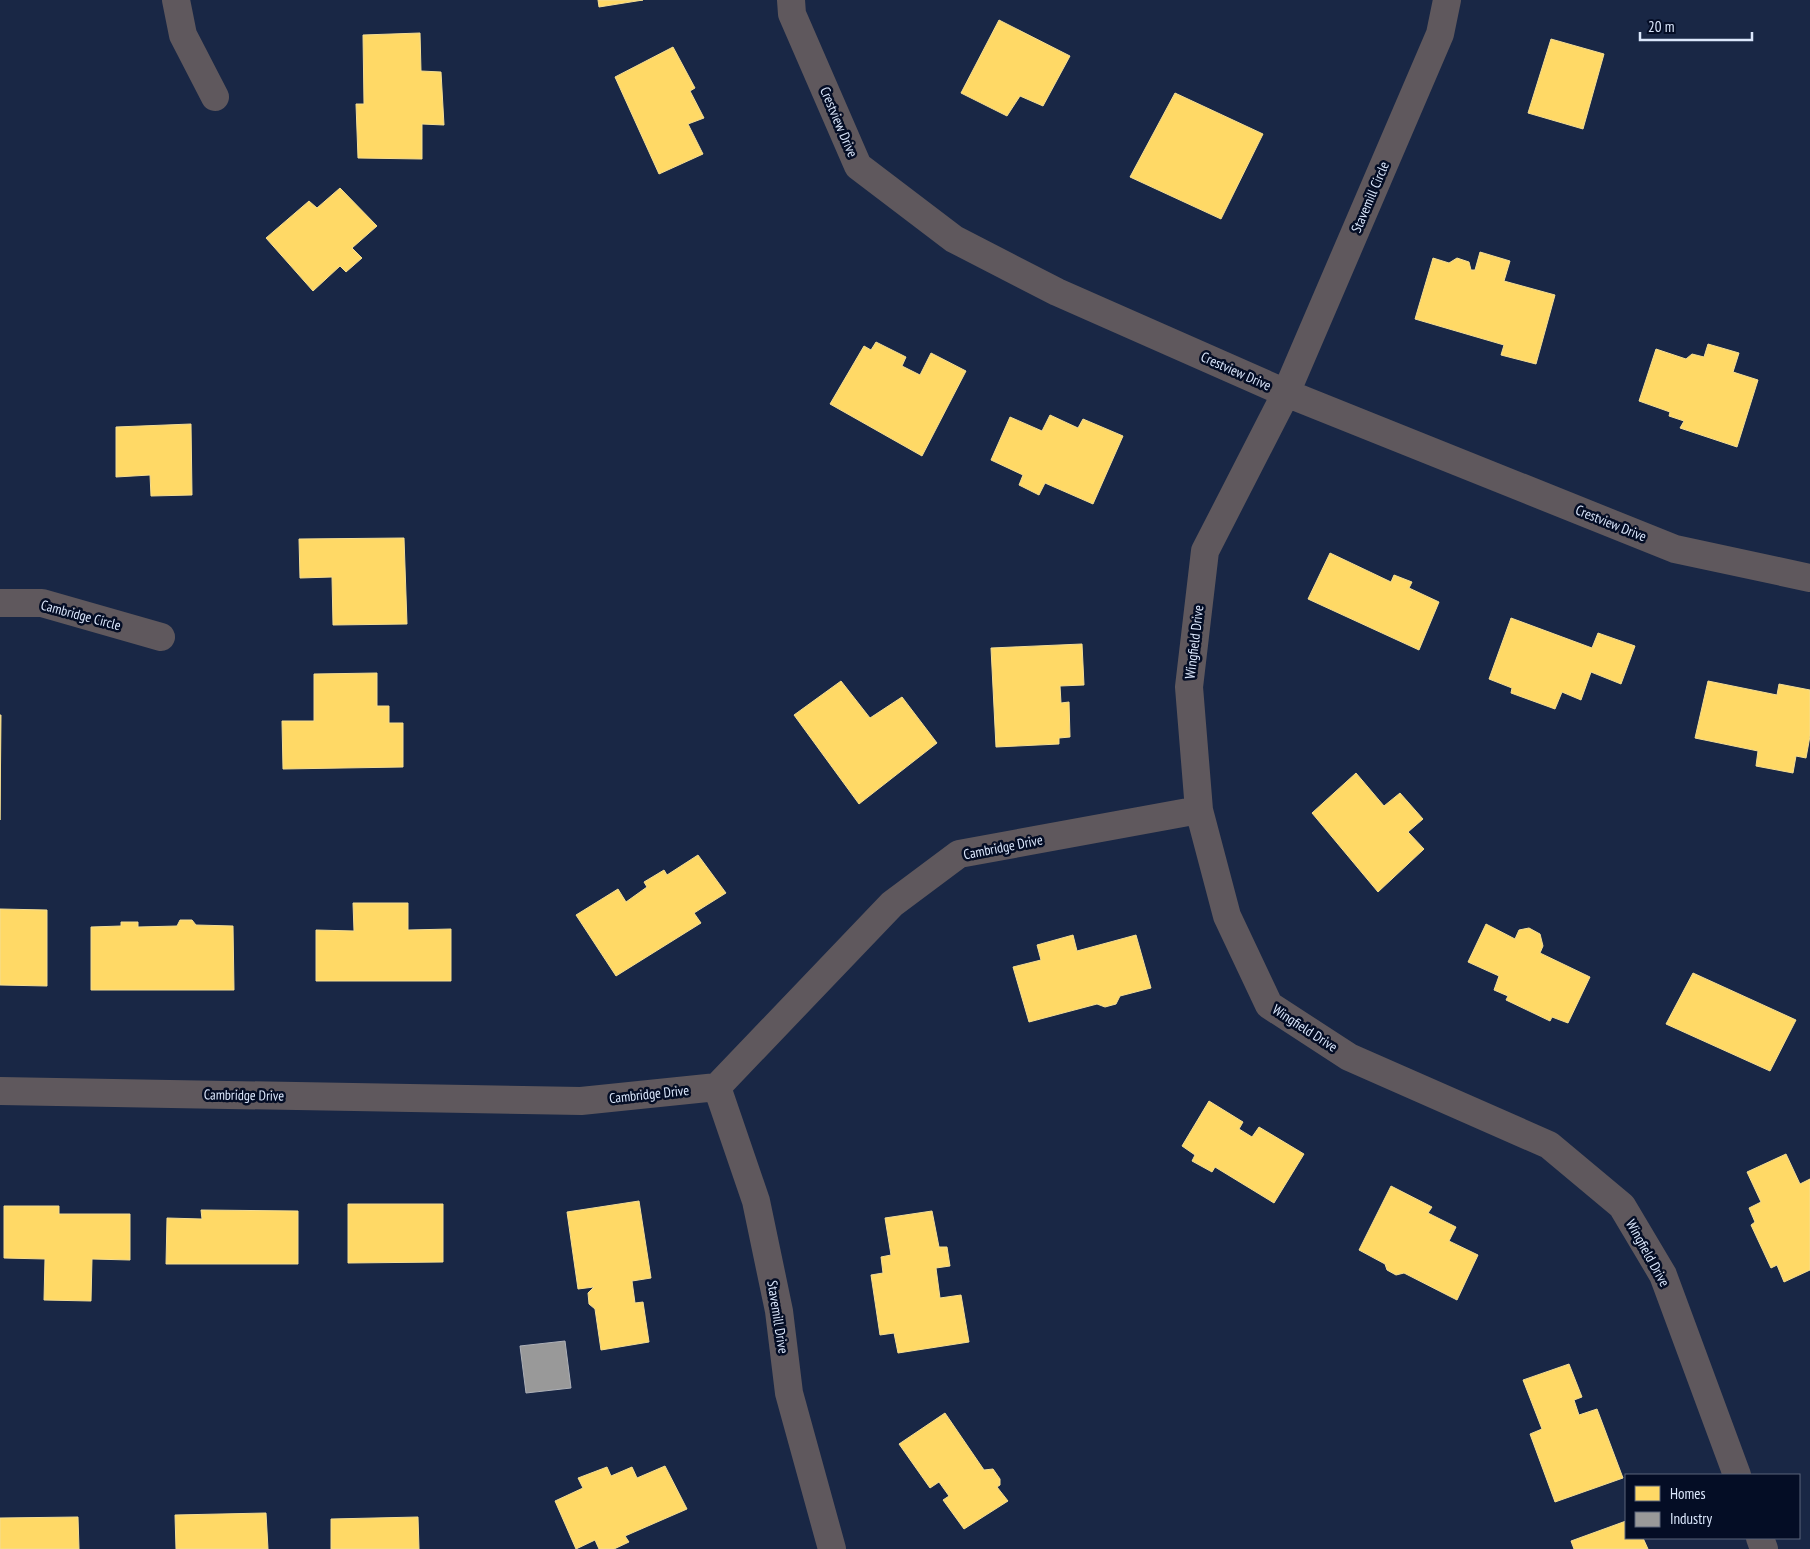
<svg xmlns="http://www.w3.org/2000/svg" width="1810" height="1549" font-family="'PT Sans Narrow',sans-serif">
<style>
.homes{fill:#ffd966;stroke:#f4dd93}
.industry{fill:#999;stroke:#adb0b7}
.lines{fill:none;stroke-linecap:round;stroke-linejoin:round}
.street{stroke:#5f585d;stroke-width:28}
.labels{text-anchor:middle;stroke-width:5;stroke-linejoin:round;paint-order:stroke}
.street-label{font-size:14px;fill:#dbe7fc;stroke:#040d25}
</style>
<rect width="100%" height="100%" fill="#192745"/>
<path class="homes" d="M 598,0 L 643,0 L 599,7 Z
M 999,20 L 1070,56 L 1043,106 L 1020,96 L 1007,116 L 961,93 Z
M 420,33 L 421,71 L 441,72 L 444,125 L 422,124 L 422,159 L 358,158 L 356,104 L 364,104 L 363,35 Z
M 1551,39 L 1604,54 L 1583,129 L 1528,113 Z
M 673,47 L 695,88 L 690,91 L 704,118 L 688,124 L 703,154 L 659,174 L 615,77 Z
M 1175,93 L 1263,134 L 1221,219 L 1130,177 Z
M 340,188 L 377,226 L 352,248 L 362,258 L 346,272 L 340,266 L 313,291 L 266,238 L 309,201 L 317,208 Z
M 1480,252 L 1510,261 L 1504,281 L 1555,295 L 1536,364 L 1501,355 L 1504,345 L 1415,319 L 1433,258 L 1449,263 L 1457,258 L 1469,262 L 1471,270 L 1475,270 Z
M 876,342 L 906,357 L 902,366 L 920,375 L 931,353 L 966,371 L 922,456 L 830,404 L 864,346 L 871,350 Z
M 1708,344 L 1739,353 L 1733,372 L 1758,380 L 1737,447 L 1680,428 L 1684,421 L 1669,416 L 1670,412 L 1639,401 L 1656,349 L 1686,359 L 1692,354 L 1704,357 Z
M 1050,415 L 1078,428 L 1083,419 L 1123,436 L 1093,504 L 1045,483 L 1039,495 L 1019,485 L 1023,475 L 991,460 L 1010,417 L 1042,431 Z
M 191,424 L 192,495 L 151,496 L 150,475 L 116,477 L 116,427 Z
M 404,538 L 407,624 L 333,625 L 332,577 L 300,578 L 299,539 Z
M 1330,553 L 1391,582 L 1394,575 L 1412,582 L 1409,588 L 1439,602 L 1419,650 L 1308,599 Z
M 1511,618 L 1592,648 L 1598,633 L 1635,646 L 1621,684 L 1591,672 L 1581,700 L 1562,692 L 1555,709 L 1511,693 L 1512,688 L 1489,679 Z
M 1082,644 L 1084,685 L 1060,686 L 1061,703 L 1069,702 L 1070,737 L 1059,738 L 1059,744 L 996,747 L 991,648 Z
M 377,673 L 377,706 L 389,706 L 389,723 L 403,723 L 403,767 L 283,769 L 282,721 L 314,721 L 314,674 Z
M 841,681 L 870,718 L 902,697 L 937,743 L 859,804 L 794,715 Z
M 1708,681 L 1777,695 L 1779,684 L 1810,690 L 1810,736 L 1806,758 L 1796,756 L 1793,773 L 1756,766 L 1758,751 L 1695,738 Z
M 0,715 L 1,715 L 0,820 Z
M 1356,773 L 1384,806 L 1400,793 L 1423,819 L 1408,832 L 1424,849 L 1378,892 L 1312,813 Z
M 698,855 L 726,893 L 694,913 L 701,923 L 616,976 L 576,915 L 618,889 L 626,902 L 647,887 L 644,882 L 664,870 L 667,875 Z
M 353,903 L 408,903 L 408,930 L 451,929 L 451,981 L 316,981 L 316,930 L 354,931 Z
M 0,909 L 47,910 L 47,986 L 0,985 Z
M 180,920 L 192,920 L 196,925 L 233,926 L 234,990 L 91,990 L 91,927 L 121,926 L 121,922 L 138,922 L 138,927 L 177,926 Z
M 1486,924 L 1515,939 L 1519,930 L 1529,928 L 1540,934 L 1543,946 L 1540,953 L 1590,977 L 1568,1023 L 1552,1017 L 1550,1021 L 1506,1000 L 1508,996 L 1494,990 L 1499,976 L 1468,962 Z
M 1073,935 L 1077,951 L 1136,935 L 1151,988 L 1120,996 L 1116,1004 L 1105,1007 L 1097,1004 L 1029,1022 L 1013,967 L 1041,960 L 1037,945 Z
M 1693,973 L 1796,1020 L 1770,1071 L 1666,1024 Z
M 1209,1101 L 1243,1122 L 1239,1129 L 1252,1137 L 1259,1127 L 1304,1154 L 1274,1203 L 1215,1167 L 1212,1172 L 1192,1161 L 1195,1155 L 1182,1146 Z
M 1786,1154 L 1800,1184 L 1810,1179 L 1810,1270 L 1784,1282 L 1777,1265 L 1771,1268 L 1751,1225 L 1755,1222 L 1749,1208 L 1761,1202 L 1747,1172 Z
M 1391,1186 L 1432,1207 L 1428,1213 L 1456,1227 L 1449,1241 L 1478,1255 L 1457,1300 L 1404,1273 L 1396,1275 L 1387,1270 L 1385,1264 L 1359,1250 Z
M 639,1201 L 651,1278 L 632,1281 L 635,1303 L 643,1302 L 649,1342 L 601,1350 L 595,1309 L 589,1304 L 588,1293 L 594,1287 L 578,1289 L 567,1212 Z
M 348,1204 L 443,1204 L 443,1262 L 348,1263 Z
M 4,1206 L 59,1206 L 59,1214 L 130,1214 L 130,1260 L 92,1259 L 91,1301 L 44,1300 L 45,1259 L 4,1258 Z
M 201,1210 L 298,1211 L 298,1264 L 166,1264 L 167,1218 L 202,1219 Z
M 932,1211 L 939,1247 L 947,1247 L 950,1266 L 936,1268 L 940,1298 L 961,1295 L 969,1342 L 898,1353 L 894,1333 L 880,1335 L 871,1275 L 883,1273 L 881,1257 L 891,1255 L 885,1218 Z
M 1569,1364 L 1582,1397 L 1574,1400 L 1579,1415 L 1597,1409 L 1623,1478 L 1555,1502 L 1530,1434 L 1542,1429 L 1523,1380 Z
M 945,1413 L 984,1470 L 993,1469 L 1000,1479 L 1000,1485 L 997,1487 L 1008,1501 L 964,1529 L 943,1500 L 949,1496 L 939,1482 L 930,1488 L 899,1444 Z
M 665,1466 L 687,1509 L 625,1536 L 629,1542 L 614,1549 L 599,1549 L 595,1540 L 576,1549 L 555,1501 L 583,1488 L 578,1478 L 607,1467 L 611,1476 L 632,1467 L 637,1478 Z
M 266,1513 L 268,1549 L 176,1549 L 175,1515 Z
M 78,1517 L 79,1549 L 0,1549 L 0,1518 Z
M 418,1517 L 419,1549 L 331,1549 L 331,1519 Z
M 1626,1521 L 1626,1538 L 1643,1538 L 1648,1549 L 1574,1549 L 1571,1541 Z"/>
<path class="industry" d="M 565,1341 L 571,1388 L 526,1393 L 520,1346 Z"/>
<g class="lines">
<path class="street" d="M 176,0 L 183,35 L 215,97
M 791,0 L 792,14 L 858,166 L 954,239 L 1057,292 L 1286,393 L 1675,549 L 1810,578
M 1447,0 L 1440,34 L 1286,393 L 1205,551 L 1189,687 L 1199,810 L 1227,916 L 1269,1005 L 1349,1057 L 1549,1145 L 1622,1206 L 1663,1275 L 1737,1475
M 0,603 L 42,603 L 161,637
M 717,1087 L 756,1201 L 779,1311 L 789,1393 L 832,1549
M 0,1091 L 581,1101 L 717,1087 L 892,904 L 959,854 L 1199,810
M 1760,1538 L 1764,1549"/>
</g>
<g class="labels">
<g class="street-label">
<text transform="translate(839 122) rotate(67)" y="5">Crestview Drive</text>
<text transform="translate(1370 197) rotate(-67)" y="5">Stavemill Circle</text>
<text transform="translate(1236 371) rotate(24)" y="5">Crestview Drive</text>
<text transform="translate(1611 523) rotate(22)" y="5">Crestview Drive</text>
<text transform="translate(81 615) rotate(15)" y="5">Cambridge Circle</text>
<text transform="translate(1194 642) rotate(-83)" y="5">Wingfield Drive</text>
<text transform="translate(1003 847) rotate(-11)" y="5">Cambridge Drive</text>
<text transform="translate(1305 1028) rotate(33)" y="5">Wingfield Drive</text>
<text transform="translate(649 1094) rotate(-6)" y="5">Cambridge Drive</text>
<text transform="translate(244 1095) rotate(1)" y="5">Cambridge Drive</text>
<text transform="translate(1648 1253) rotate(61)" y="5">Wingfield Drive</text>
<text transform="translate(778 1317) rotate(81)" y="5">Stavemill Drive</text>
</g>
</g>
<rect x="1625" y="1474" width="175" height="65" fill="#040d25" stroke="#5a647b"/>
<rect x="1635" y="1486" width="25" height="15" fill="#ffd966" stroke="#5a647b"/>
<text x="1670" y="1499" font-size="15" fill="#dbe7fc">Homes</text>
<rect x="1635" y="1512" width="25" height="15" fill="#999999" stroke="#5a647b"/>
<text x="1670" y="1524" font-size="15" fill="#dbe7fc">Industry</text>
<path d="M1640 32v8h112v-8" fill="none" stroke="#dbe7fc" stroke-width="2.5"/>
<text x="1648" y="32" font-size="15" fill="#dbe7fc" stroke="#040d25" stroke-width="4" paint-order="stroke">20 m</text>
</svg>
